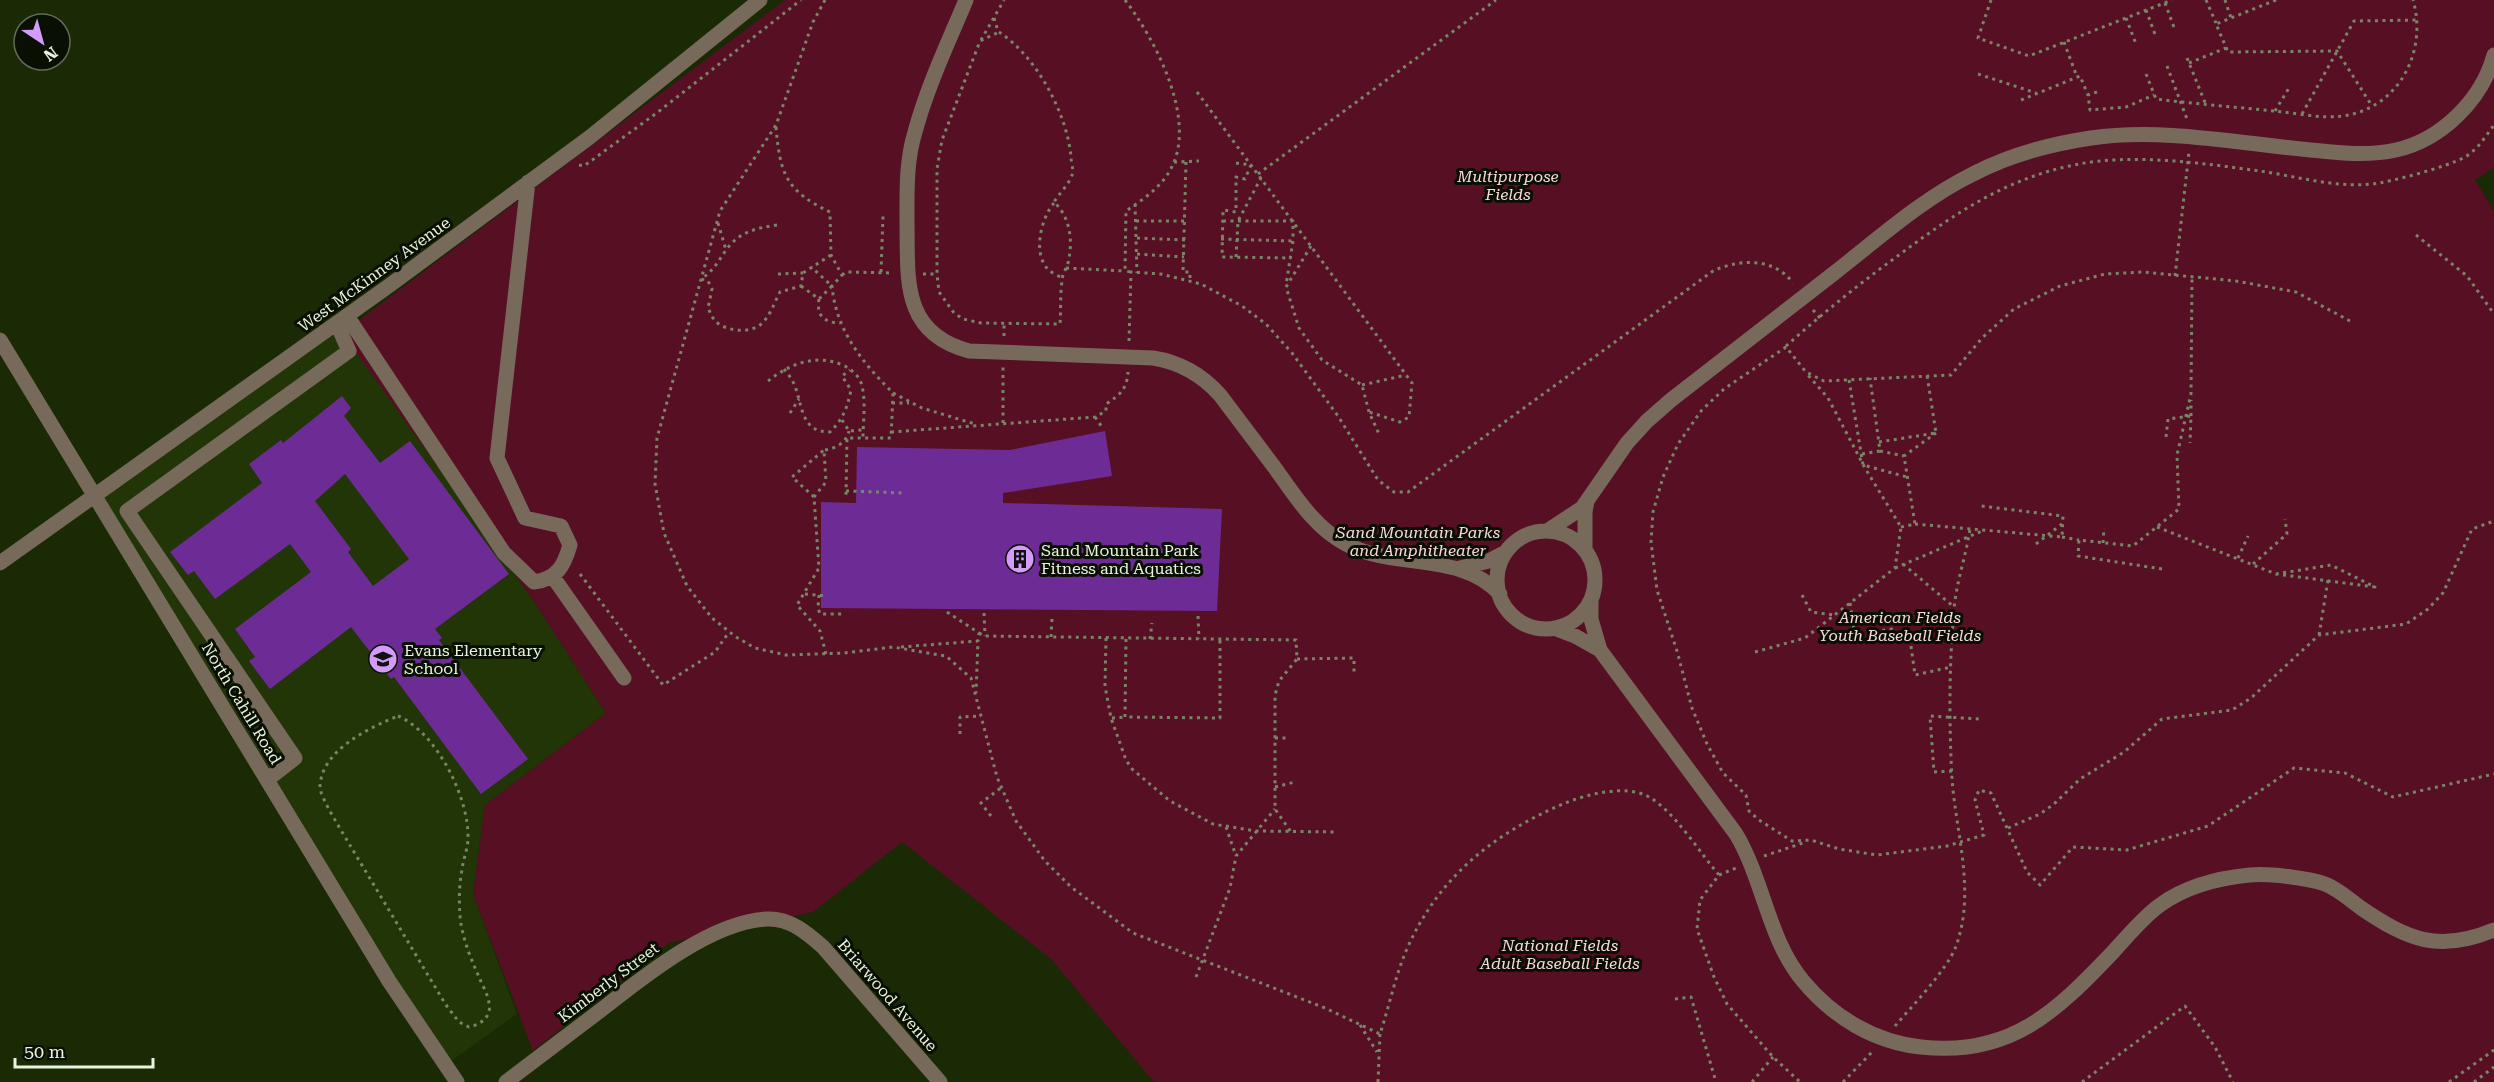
<svg xmlns="http://www.w3.org/2000/svg" width="2494" height="1082" font-family="'Roboto Serif',serif">
<style>
.built{fill:#213506}
.green{fill:#570f23}
.building{fill:#6d2c95;fill-rule:evenodd}
.lines{fill:none;stroke-linecap:round;stroke-linejoin:round}
.path{stroke:#788667;stroke-width:3;stroke-dasharray:3 4.5;stroke-linecap:butt}
.minor{stroke:#786a5b;stroke-width:15}
.labels{text-anchor:middle;stroke-width:6;stroke-linejoin:round;paint-order:stroke}
.park-label{font-size:16px;font-style:italic;fill:#fbd8dc;stroke:#091003}
.street-label{font-size:16px;fill:#e9f4de;stroke:#091003}
.poi-label{font-size:16px;fill:#e9f4de;stroke:#091003;text-anchor:start}
</style>
<rect width="100%" height="100%" fill="#1a2a04"/>
<path class="built" d="M 337,324 L 529,594 L 606,713 L 485,805 L 473,894 L 517,1014 L 446,1065 L 96,496 Z"/>
<path class="green" d="M 785,0 L 2494,0 L 2494,167 L 2475,180 L 2494,211 L 2494,1082 L 1154,1082 L 1051,959 L 902,842 L 813,912 L 669,943 L 533,1051 L 473,894 L 485,805 L 606,713 L 529,594 L 342,333 Z"/>
<path class="building" d="M 342,396 L 351,408 L 344,416 L 380,463 L 410,441 L 509,574 L 435,629 L 442,638 L 439,640 L 528,759 L 481,794 L 394,677 L 391,679 L 351,627 L 270,689 L 249,661 L 255,657 L 235,629 L 311,572 L 290,544 L 215,599 L 194,571 L 188,575 L 170,552 L 262,483 L 249,464 L 281,440 L 283,443 ZM 345,474 L 409,559 L 373,586 L 348,552 L 351,549 L 315,501 Z
M 1105,431 L 1112,476 L 1003,493 L 1003,503 L 1222,509 L 1217,611 L 821,608 L 821,502 L 856,503 L 857,447 L 1010,450 Z"/>
<g class="lines">
<path class="path" d="M 825,0 L 813,22 L 776,125 L 720,211 L 657,438 L 655,484 L 664,533 L 687,586 L 712,618 L 736,637 L 755,648 L 786,655 L 844,653 L 893,647 L 946,656 L 971,678 L 997,777 L 1016,821 L 1045,861 L 1071,887 L 1133,933 L 1325,1008 L 1380,1034 C 1389,1007 1395,977 1406,951 C 1438,877 1493,834 1565,803 C 1588,794 1626,784 1649,797 C 1674,811 1700,853 1719,875 L 1700,900 L 1697,929 L 1714,977 L 1727,1004 L 1773,1057 L 1800,1082
M 1125,0 C 1154,38 1194,113 1174,162 C 1165,185 1145,198 1126,211 L 1125,271 L 1131,272
M 1991,0 L 1978,38 L 2029,56 L 2172,0
M 2206,0 L 2216,23
M 2225,0 L 2231,18
M 2276,0 L 2216,24 L 2228,52 L 2337,51 L 2372,106
M 2165,3 L 2175,30
M 2146,10 L 2156,37
M 994,18 L 998,31
M 2126,18 L 2136,44
M 999,32 C 1036,56 1067,113 1071,157 C 1071,162 1074,170 1072,175 C 1069,184 1059,194 1054,202 C 1071,218 1073,242 1068,263 C 1066,269 1062,275 1062,281 C 1060,295 1061,310 1060,324 L 981,323 L 963,319 L 954,313 L 939,292 L 937,274 L 937,169 L 942,140 L 980,41 Z
M 981,40 L 1004,0
M 2064,42 L 2077,77
M 2187,58 L 2206,105
M 2189,63 L 2226,48
M 2167,66 L 2187,119
M 1978,74 L 2036,93
M 2146,74 L 2156,99 C 2195,104 2235,107 2274,111 C 2296,113 2321,119 2342,116 C 2399,109 2428,51 2413,0
M 1197,92 L 1412,383 L 1409,417 L 1400,422 L 1369,412
M 2097,92 L 2088,95 L 2090,110 L 2126,107 L 2154,95
M 2021,100 L 2080,76 L 2088,95
M 2275,111 L 2289,88
M 2302,114 L 2354,21 L 2419,20
M 776,127 C 780,174 786,191 830,212 L 831,255 L 842,275 L 832,286 C 836,331 863,363 893,393 L 891,438 L 847,438 L 846,496
M 1174,162 L 1199,161
M 1186,162 L 1183,272 L 1190,272 L 1190,281
M 1236,163 L 1251,165 L 1245,179 L 1236,177 L 1236,212 L 1223,210 L 1222,257 L 1291,258
M 579,165 L 584,166 L 658,112 L 801,0
M 1258,174 L 1496,0
M 1054,203 C 1042,217 1033,250 1046,267 C 1049,272 1057,275 1062,278
M 1135,204 L 1137,273
M 1136,221 L 1185,221
M 1223,221 L 1293,221 L 1293,241 L 1286,285
M 718,223 L 726,250
M 777,225 C 756,228 739,232 726,250 C 718,262 713,271 701,279 L 708,281 L 712,289 L 708,308 C 710,312 712,317 715,321 C 726,331 748,334 760,325 C 770,317 774,303 780,292 L 801,286 L 803,273 L 831,255
M 2416,235 L 2467,276 L 2494,314
M 1137,238 L 1185,240
M 1221,239 L 1293,241
M 1311,246 L 1286,287 L 1299,328 L 1322,360 L 1362,385 L 1369,412 L 1379,434
M 1137,254 L 1184,257
M 1236,257 L 1238,221 L 1261,178
M 1066,268 L 1124,271
M 881,272 L 883,216
M 778,274 L 803,273
M 923,274 L 937,274
M 842,275 L 846,272 L 893,273
M 2175,276 L 2189,152
M 801,286 L 819,299 L 832,286 L 811,267
M 819,299 C 816,315 824,323 840,323
M 1813,310 L 1820,318
M 2350,321 L 2296,292 L 2236,281 L 2143,272 L 2105,274 L 2060,286 L 2014,309 L 1982,338 L 1951,375 L 1824,381 L 1806,372 L 1786,347 L 1724,389 L 1701,411 L 1678,444 L 1663,477 L 1653,512 L 1651,542 L 1657,590 L 1677,651 L 1692,708 L 1707,744 L 1723,773 L 1746,795 L 1749,811 L 1759,820 L 1792,841 L 1811,840 L 1839,849 L 1877,855 L 1947,846 L 1984,835 L 1975,800 L 1979,790 L 1991,793 L 2027,872 L 2040,885 L 2073,847 L 2127,850 L 2208,826 L 2294,768 L 2345,773 L 2393,797 L 2494,774
M 1004,336 L 1004,323
M 1129,341 L 1131,272 L 1161,274 L 1201,284 L 1242,306 L 1266,324 L 1292,353 L 1338,416 L 1378,480 L 1394,492 L 1408,492 L 1713,271 C 1739,259 1774,257 1793,283
M 1786,346 C 1822,314 1860,283 1899,255 C 1954,214 2005,179 2074,165 C 2130,153 2203,163 2259,171 C 2296,176 2334,188 2372,184 C 2391,182 2446,167 2463,158 C 2477,151 2485,137 2494,125
M 784,369 C 789,375 794,382 796,389 C 803,411 803,432 830,432 C 843,419 847,409 851,390 L 842,376 L 850,370
M 1849,380 L 1863,465 L 1907,477
M 768,381 C 791,363 817,353 845,366 C 853,371 860,377 862,386 C 866,402 863,422 863,438
M 1362,385 L 1406,375
M 893,393 L 922,408 L 975,424
M 892,403 L 909,403
M 790,413 L 799,399
M 2191,416 L 2191,400
M 1095,417 L 1102,427
M 842,420 L 849,431 L 863,430
M 1003,423 L 1003,367
M 891,432 L 1095,417 L 1106,411 L 1106,404 C 1120,395 1127,389 1128,372
M 2166,437 L 2168,419 L 2191,416 L 2190,443
M 1879,442 L 1936,433 L 1927,375
M 1880,451 L 1904,456
M 1862,454 L 1880,451 L 1870,378
M 846,491 L 905,493
M 814,497 L 792,477 L 824,450
M 1915,524 L 2062,537 L 2063,516 L 1981,506
M 1901,527 L 1915,524 L 1904,456 L 1936,433
M 2157,527 L 2276,574 L 2375,587 L 2331,565 L 2276,574
M 2062,537 L 2079,540
M 2103,543 L 2104,528
M 2036,544 L 2062,524
M 2238,558 L 2248,536
M 1903,564 L 1954,607
M 2253,564 L 2287,534 L 2285,519
M 1895,568 L 1982,531
M 2162,569 L 2078,556 L 2079,540 L 2133,546 L 2179,509 L 2177,455 L 2191,394 L 2192,278
M 580,574 L 663,685 L 715,652 L 729,632
M 805,594 L 827,596
M 819,595 L 818,608 L 820,614 L 842,614
M 1802,595 L 1811,612 L 1834,615
M 1850,603 L 1855,635 L 1892,629 L 1910,639 L 1915,675 L 1951,667
M 947,612 L 979,633 L 978,641
M 984,613 L 985,636
M 1198,616 L 1199,639
M 979,633 L 985,636 L 1296,640 L 1297,659 L 1279,681 L 1275,695 L 1275,809 L 1291,832
M 2319,635 L 2328,580
M 1051,637 L 1052,619
M 1106,638 L 1105,686 L 1111,718 L 1126,760 L 1132,769 L 1170,801 L 1213,824 L 1256,831 L 1337,832
M 1126,639 L 1125,717 L 1220,718 L 1220,639
M 1150,639 L 1152,623
M 1952,639 L 1981,641
M 901,647 L 978,641 L 976,693
M 1755,652 L 1805,638 L 1895,568 L 1901,527 L 1865,468 L 1828,398 L 1807,374
M 826,654 L 820,631 L 797,605 L 819,568 L 814,497 L 826,482 L 824,450 C 835,449 846,443 849,431
M 1297,659 L 1354,658 L 1354,672
M 398,716 C 436,732 469,797 468,838 C 468,849 463,859 462,870 C 459,884 459,901 460,916 C 462,937 470,957 479,977 C 482,985 488,994 489,1003 C 492,1017 480,1025 469,1027 L 459,1022 L 446,1005 C 414,952 383,900 351,847 C 345,836 320,798 320,787 C 321,750 369,728 398,716 Z
M 1112,718 L 1125,717
M 960,734 L 960,717 L 981,716
M 1275,738 L 1288,738
M 1952,771 L 1934,772 L 1930,716 L 1979,719
M 1275,787 L 1295,782
M 991,816 L 981,803 L 1002,787
M 1226,827 L 1236,856
M 2008,828 L 2040,814 L 2054,804 L 2080,779 L 2124,752 L 2162,719 L 2232,710 L 2251,698 L 2319,635 L 2406,624 L 2428,609 L 2443,593 L 2472,529 L 2494,521
M 1764,856 L 1806,842
M 1719,875 L 1736,868
M 1196,977 L 1230,888 L 1236,856 L 1275,809
M 1675,999 L 1691,997 L 1716,1082
M 1360,1025 L 1377,1052
M 1895,1026 C 1913,1005 1947,970 1956,946 C 1976,892 1956,834 1952,779 C 1949,723 1949,665 1954,610 C 1956,583 1966,556 1970,529
M 1378,1082 L 1380,1034
M 1752,1082 L 1773,1057
M 1843,1082 L 1873,1051
M 2082,1082 L 2185,1006 L 2215,1047 L 2233,1082
M 2449,1082 L 2494,1050
M 2474,1082 L 2494,1067"/>
<path class="minor" d="M 966,0 C 948,43 927,87 915,132 C 906,161 907,191 907,222 C 908,279 901,333 969,351 L 1153,358 C 1179,362 1202,375 1220,395 C 1238,419 1257,444 1275,468 C 1295,496 1315,528 1346,544 C 1395,570 1460,551 1500,594
M 347,316 L 504,553 L 534,582 C 557,579 564,566 570,545 L 561,526 L 525,518 L 497,458 L 528,182
M 0,340 L 389,981 L 457,1082
M 1547,531 L 1582,508 L 1627,443 L 1647,421 L 1671,400 C 1725,358 1779,316 1833,274 C 1878,239 1922,199 1973,174 C 2009,155 2051,144 2091,138 C 2159,128 2232,142 2301,149 C 2332,152 2364,157 2396,150 C 2441,140 2482,100 2494,55
M1497 580a49 49 0 1 1 98 0a49 49 0 1 1-98 0Z
M 1585,549 L 1585,512 L 1587,501
M 0,563 L 390,285 L 590,137 L 760,0
M 1460,568 L 1489,561 L 1506,552
M 553,577 L 624,678
M 1591,599 L 1591,619 L 1600,650 L 1736,834 C 1764,881 1768,939 1803,981 C 1833,1017 1874,1042 1921,1047 C 2010,1057 2056,1012 2113,952 C 2128,936 2142,918 2160,905 C 2186,886 2218,878 2250,875 C 2268,873 2308,878 2325,884 C 2338,889 2350,900 2361,908 C 2408,940 2439,953 2494,930
M 1554,628 L 1575,636 L 1600,650
M 268,779 L 295,758 L 127,511 L 349,351 L 337,324
M 506,1082 C 538,1058 569,1034 601,1010 C 643,977 712,921 767,919 C 790,918 807,933 823,947 L 940,1082"/>
</g>
<defs>
<g id="building-disc" transform="scale(1.5)"><circle r="9.5" fill="#d39cfc" stroke="#091003"/><path d="M-4-6H4V6H1V3H-1V6H-4ZM-2.5-4.3h1.7v1.8h-1.7ZM.8-4.3h1.7v1.8H.8ZM-2.5-1h1.7V.8h-1.7ZM.8-1h1.7V.8H.8Z" fill="#111"/></g>
<g id="school-disc" transform="scale(1.5)"><circle r="9.5" fill="#d39cfc" stroke="#091003"/><path d="M0-5L7-2L0 1L-7-2ZM-4 1L0 2.5L4 1V4Q0 6-4 4Z" fill="#111"/></g>
</defs>
<g fill-rule="evenodd">
<use href="#building-disc" x="1020" y="559"/>
<use href="#school-disc" x="383" y="659"/>
</g>
<g class="labels">
<g class="park-label">
<text x="1508" y="182">Multipurpose<tspan x="1508" dy="18">Fields</tspan></text>
<text x="1418" y="538">Sand Mountain Parks<tspan x="1418" dy="18">and Amphitheater</tspan></text>
<text x="1900" y="623">American Fields<tspan x="1900" dy="18">Youth Baseball Fields</tspan></text>
<text x="1560" y="951">National Fields<tspan x="1560" dy="18">Adult Baseball Fields</tspan></text>
</g>
<g class="street-label">
<text transform="translate(374 274) rotate(-36)" y="6">West McKinney Avenue</text>
<text transform="translate(242 703) rotate(59)" y="6">North Cahill Road</text>
<text transform="translate(608 982) rotate(-37)" y="6">Kimberly Street</text>
<text transform="translate(888 995) rotate(49)" y="6">Briarwood Avenue</text>
</g>
<g class="poi-label">
<text x="1041" y="556">Sand Mountain Park<tspan x="1041" dy="18">Fitness and Aquatics</tspan></text>
<text x="404" y="656">Evans Elementary<tspan x="404" dy="18">School</tspan></text>
</g>
</g>
<g transform="translate(42 42) rotate(144)"><circle r="28" fill="#091003" stroke="#636b5b" stroke-width="1.5"/>
<path d="M0-4.5L10 22L0 15L-10 22Z" fill="#d39cfc"/>
<text y="-9" font-size="16" font-weight="bold" text-anchor="middle" fill="#e9f4de">N</text>
</g>
<path d="M15 1058v9h138v-9" fill="none" stroke="#e9f4de" stroke-width="3"/>
<text x="24" y="1058" font-size="18" fill="#e9f4de" stroke="#091003" stroke-width="4.5" paint-order="stroke">50 m</text>
</svg>
